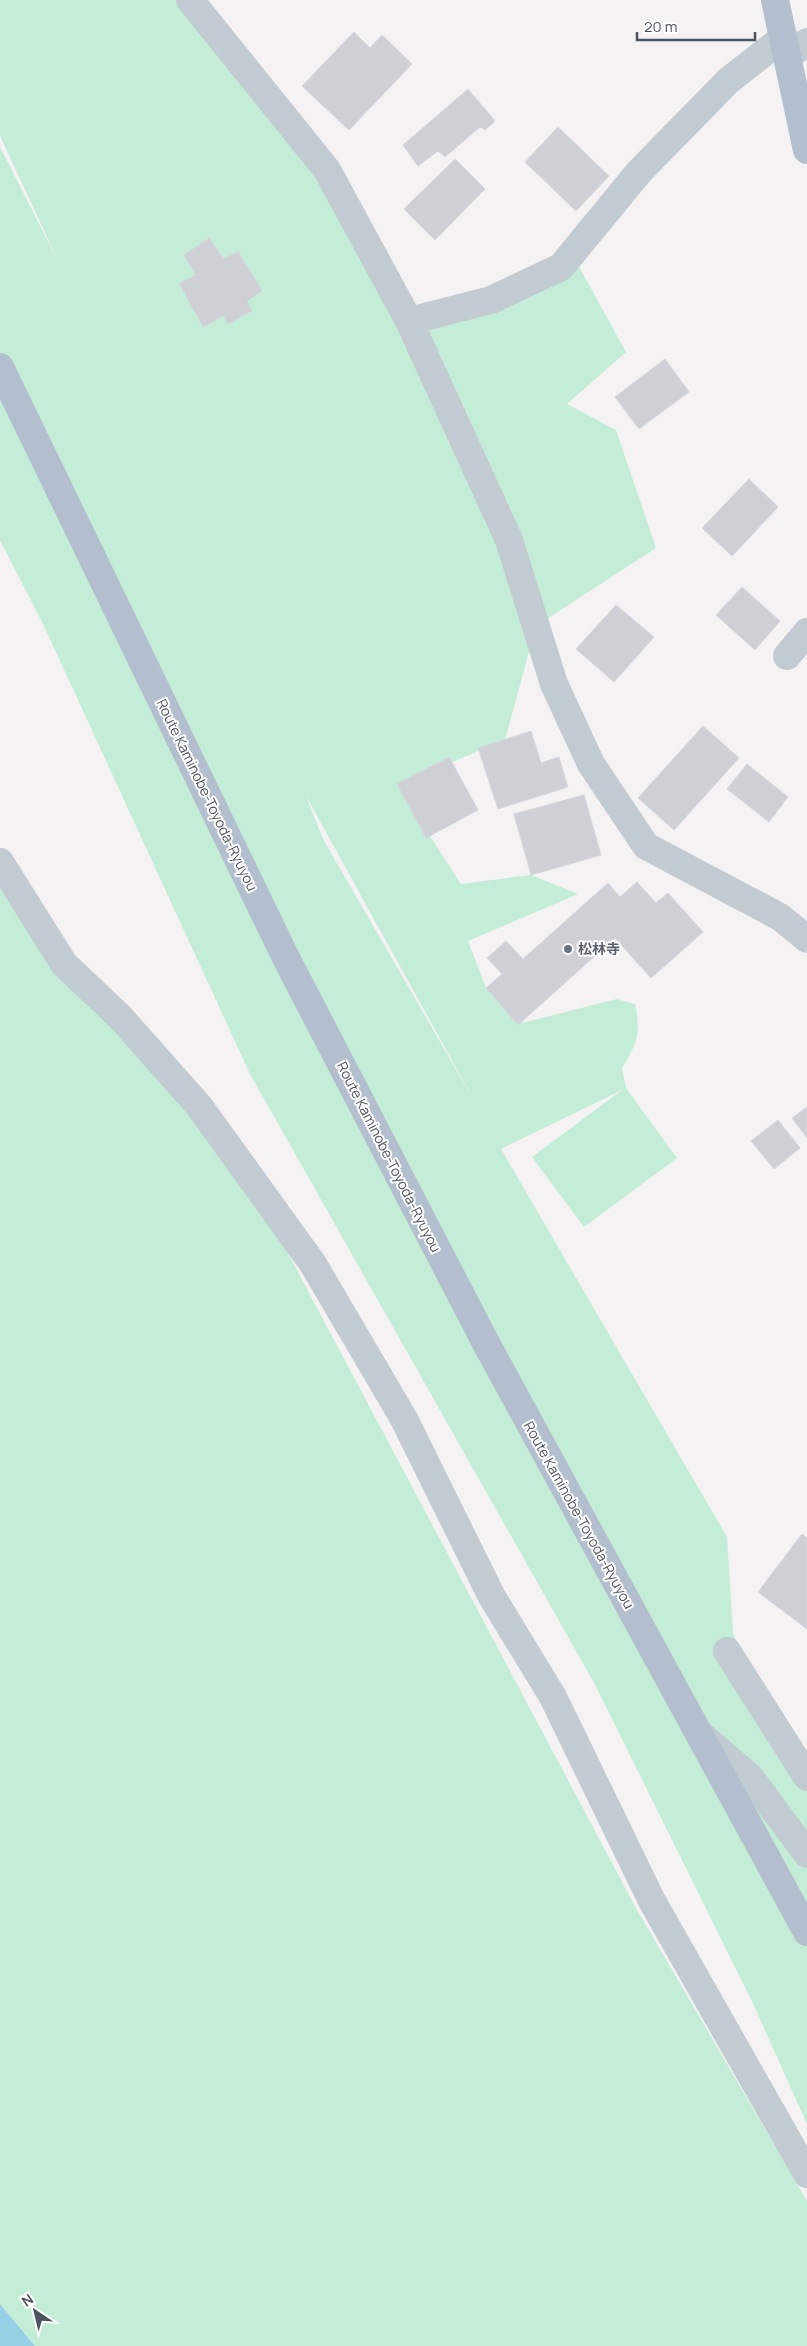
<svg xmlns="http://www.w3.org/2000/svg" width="807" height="2346" font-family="Manrope,'Noto Sans JP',sans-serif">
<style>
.green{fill:#c4edd7;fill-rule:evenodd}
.water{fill:#95d0e7}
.building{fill:#cfd0d5;stroke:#d6d7dc}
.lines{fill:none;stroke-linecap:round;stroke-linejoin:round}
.minor{stroke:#c3cbd2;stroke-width:28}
.major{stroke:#b3bfce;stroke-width:28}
.worship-dot{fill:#6b7280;stroke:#fff;stroke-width:2}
.labels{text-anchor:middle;stroke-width:4;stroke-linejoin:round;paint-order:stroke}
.street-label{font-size:14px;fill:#4a535e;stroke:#fff}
.worship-label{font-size:14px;font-weight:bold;fill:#5b616d;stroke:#fff;text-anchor:start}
</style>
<rect width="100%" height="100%" fill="#f4f2f2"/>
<path class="green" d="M 0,0 L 193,0 L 341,197 L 454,417 L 425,317 L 572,254 L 626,352 L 567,404 L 616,430 L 656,548 L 536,626 L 505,740 L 397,785 L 461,884 L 531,875 L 578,894 L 468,941 L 486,988 L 518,1024 L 617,999 L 635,1004 C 641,1034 638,1042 622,1068 L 626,1088 L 677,1158 L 584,1227 L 532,1157 L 622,1090 L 501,1149 L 727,1537 L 733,1634 L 807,1781 L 807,2124 L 751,1999 L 593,1681 L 250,1074 L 44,626 L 0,540 L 0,147 L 60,265 L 0,136 ZM 306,796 L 476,1104 L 323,839 Z
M 0,848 L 29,908 L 240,1163 L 637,1910 L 807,2201 L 807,2346 L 35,2346 L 0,2304 Z"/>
<path class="water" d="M 0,2304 L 35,2346 L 0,2346 Z"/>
<path class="building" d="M 354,32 L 370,48 L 382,35 L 412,64 L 349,130 L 302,86 Z
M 468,89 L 495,121 L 485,130 L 480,127 L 445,157 L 438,151 L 418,166 L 403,145 Z
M 558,127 L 609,176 L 576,211 L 525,162 Z
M 455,159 L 485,189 L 435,240 L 404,209 Z
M 209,238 L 224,259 L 238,251 L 262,291 L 247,301 L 252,311 L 228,324 L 223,316 L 203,327 L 179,283 L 196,275 L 184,255 Z
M 665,359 L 689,392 L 639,429 L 615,397 Z
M 749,479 L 778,507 L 732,556 L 702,528 Z
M 742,587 L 780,621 L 755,650 L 716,615 Z
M 616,605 L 654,637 L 614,682 L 576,649 Z
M 703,726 L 739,758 L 674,830 L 638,798 Z
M 531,731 L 541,763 L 559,757 L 568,787 L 498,809 L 478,748 Z
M 449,757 L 478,810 L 426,838 L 397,784 Z
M 747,764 L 788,797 L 769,822 L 727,789 Z
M 584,795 L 601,855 L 531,875 L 514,814 Z
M 637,882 L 656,903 L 668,893 L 703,932 L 651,978 L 615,938 L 518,1025 L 486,988 L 502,974 L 487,958 L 506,941 L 523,959 L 608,883 L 620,897 Z
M 807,1107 L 807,1138 L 792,1118 Z
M 778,1120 L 800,1148 L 774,1169 L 751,1141 Z
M 802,1534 L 807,1538 L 807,1629 L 758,1592 Z"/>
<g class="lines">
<path class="minor" d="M 190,0 L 327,170 L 409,321 L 509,540 L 554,684 L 591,764 L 646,846 L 780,917 L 807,939
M 788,56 L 807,42
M 409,321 L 491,300 L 561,267 L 639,172 L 728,81 L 784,37
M 787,656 L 807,632
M 0,862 L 64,964 L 120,1017 L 199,1106 L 313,1264 L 404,1419 L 492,1597 L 553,1697 L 652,1901 L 807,2174
M 727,1651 L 807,1777
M 699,1733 L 750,1777 L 807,1854"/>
<path class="major" d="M 775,0 L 807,150
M 0,367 L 286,958 L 487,1345 L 807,1932"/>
</g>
<circle class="worship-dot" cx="568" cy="949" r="5"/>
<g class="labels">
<g class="street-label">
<text transform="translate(207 795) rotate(64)" y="5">Route Kaminobe-Toyoda-Ryuyou</text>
<text transform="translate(389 1157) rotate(63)" y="5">Route Kaminobe-Toyoda-Ryuyou</text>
<text transform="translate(579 1515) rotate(61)" y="5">Route Kaminobe-Toyoda-Ryuyou</text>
</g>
<g class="worship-label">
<text x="578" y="954">松林寺</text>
</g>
</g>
<g transform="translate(35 2311) rotate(325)" stroke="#ffffff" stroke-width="4" paint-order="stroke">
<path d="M0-4L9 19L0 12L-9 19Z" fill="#4a535e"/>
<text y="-8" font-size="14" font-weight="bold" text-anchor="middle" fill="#4a535e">N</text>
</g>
<path d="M637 32v8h118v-8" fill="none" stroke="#4a535e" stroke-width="2.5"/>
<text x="644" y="32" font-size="15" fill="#4a535e" stroke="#ffffff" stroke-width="4" paint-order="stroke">20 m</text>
</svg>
